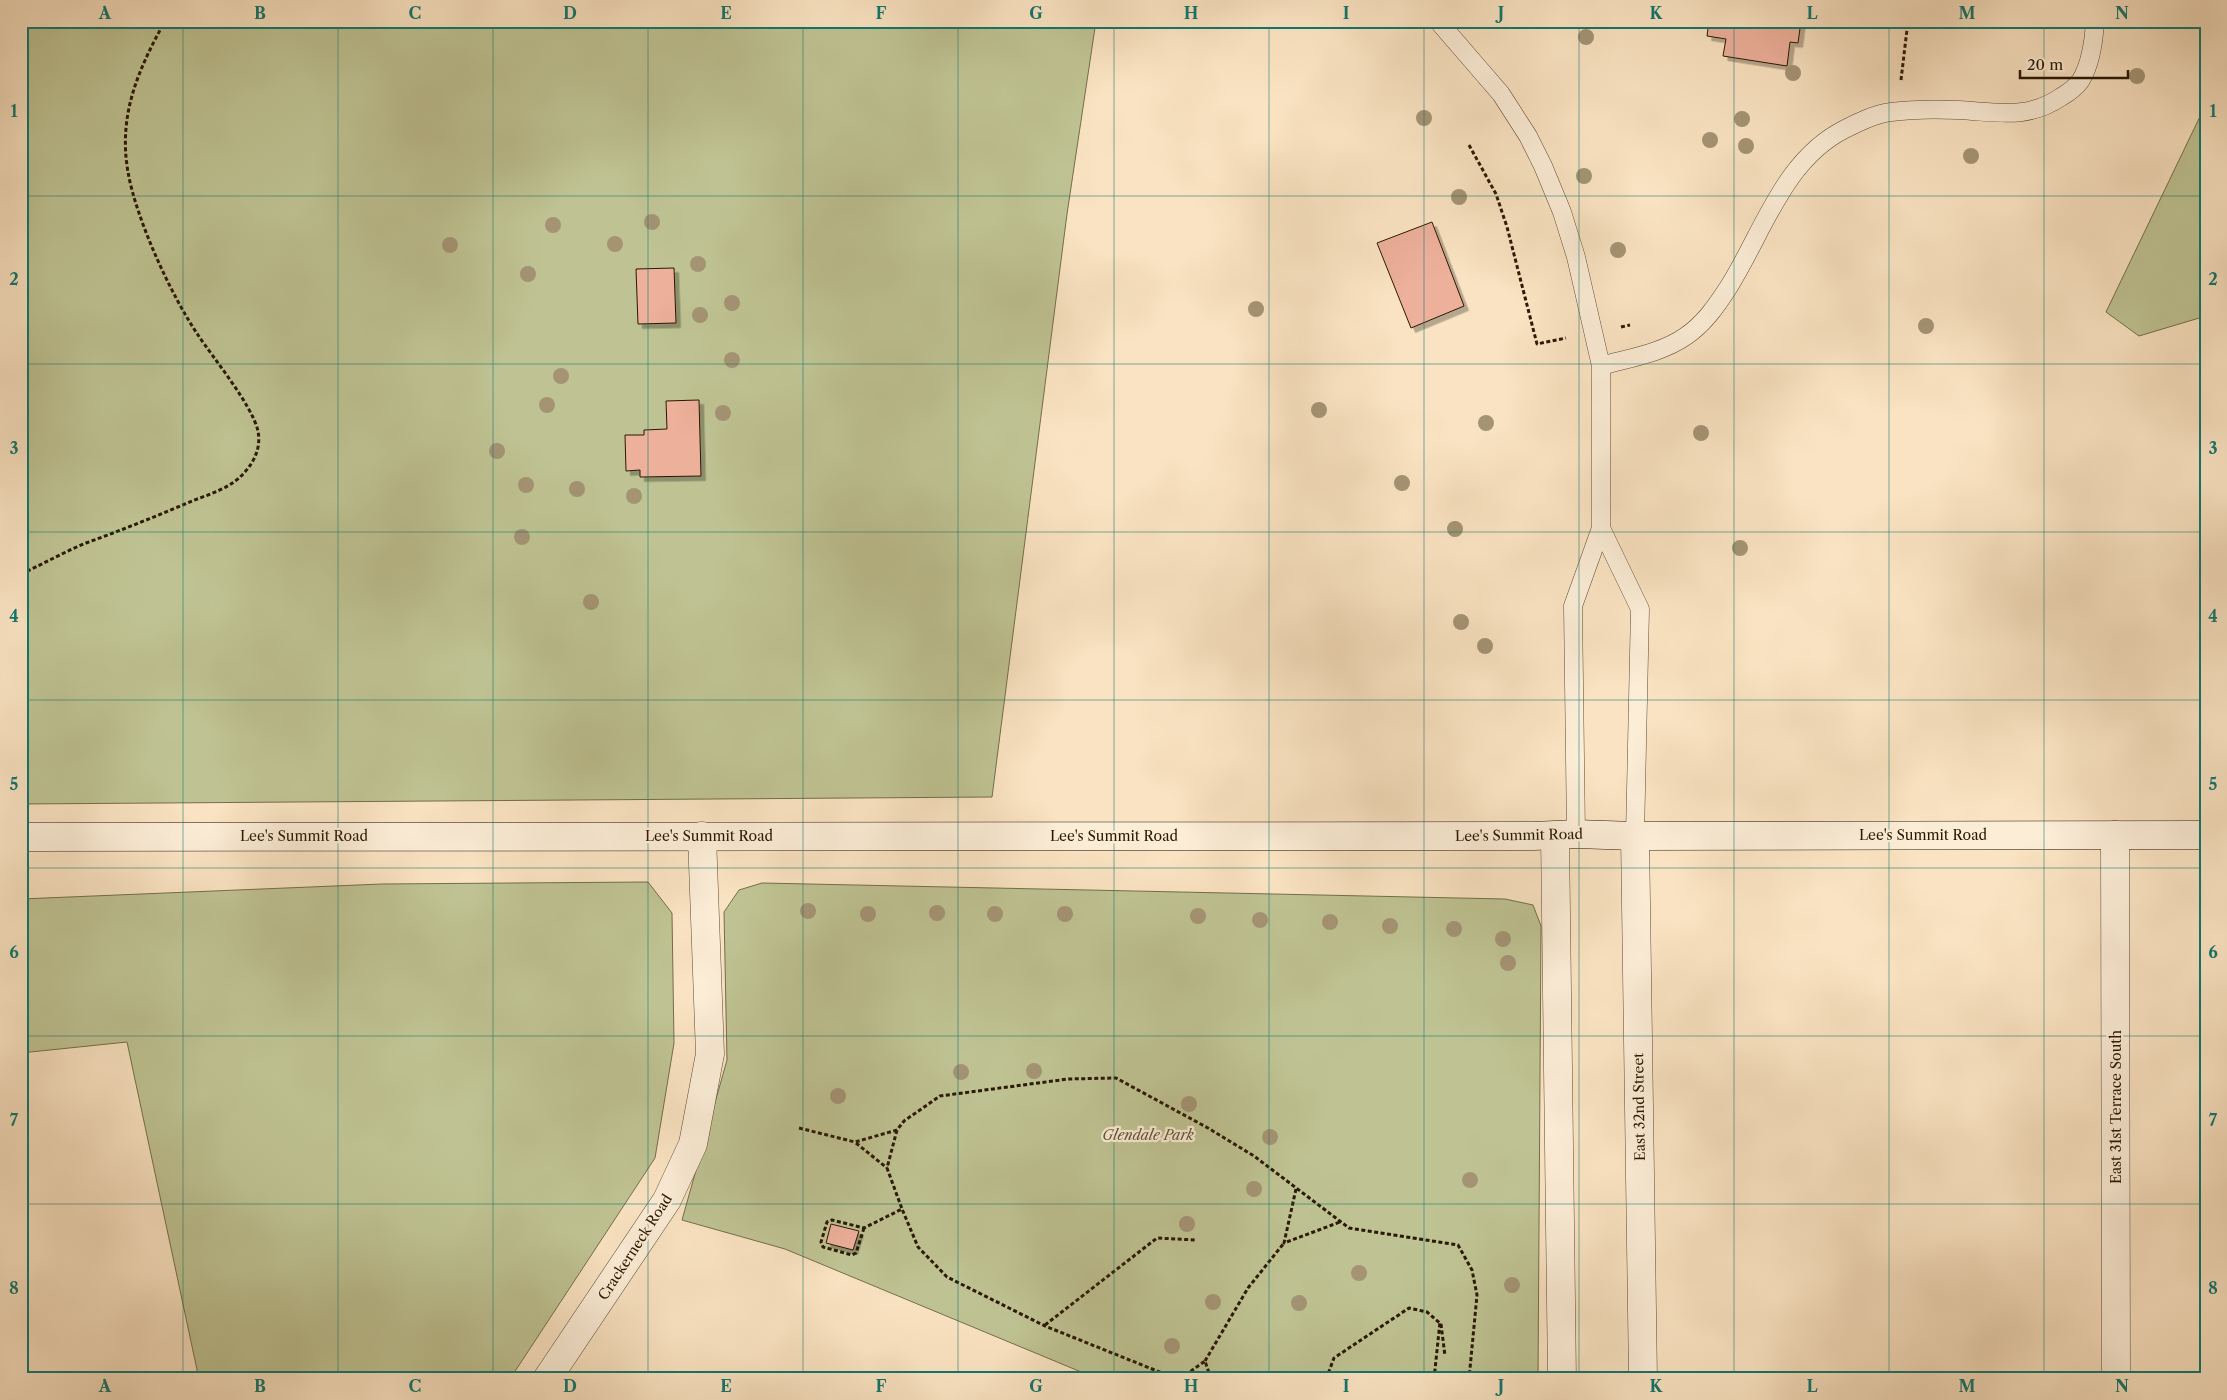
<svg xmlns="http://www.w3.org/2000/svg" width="2227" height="1400" font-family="'Libre Caslon Text',serif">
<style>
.green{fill:#bfc393;stroke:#746e4a}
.building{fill:#edb09b;stroke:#2a1802;filter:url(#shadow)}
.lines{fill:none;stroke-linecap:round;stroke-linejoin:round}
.service-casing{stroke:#5e4b32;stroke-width:19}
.minor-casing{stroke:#5e4b32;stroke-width:29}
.secondary-casing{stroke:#2a1802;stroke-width:29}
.path{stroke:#2a1802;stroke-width:3;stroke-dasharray:4 2.5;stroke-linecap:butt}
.service{stroke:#fcedd7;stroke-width:18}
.minor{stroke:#fcedd7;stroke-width:28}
.secondary{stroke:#fcedd7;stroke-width:28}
.tree{fill:#a49474}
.grid{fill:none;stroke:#0f766e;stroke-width:1;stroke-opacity:0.55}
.labels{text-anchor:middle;stroke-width:4.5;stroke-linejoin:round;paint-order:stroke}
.street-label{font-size:14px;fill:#2a1802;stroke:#fcedd7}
.park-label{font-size:14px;font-style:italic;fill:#5e5435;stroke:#fcedd7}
.neatline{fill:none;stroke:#0f766e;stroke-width:2}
.grid-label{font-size:16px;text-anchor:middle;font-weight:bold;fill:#0f766e}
</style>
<defs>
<filter id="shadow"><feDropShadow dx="4.5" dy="4.5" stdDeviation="0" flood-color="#0004"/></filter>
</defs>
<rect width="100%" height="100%" fill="#fae3c2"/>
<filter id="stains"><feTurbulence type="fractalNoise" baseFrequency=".004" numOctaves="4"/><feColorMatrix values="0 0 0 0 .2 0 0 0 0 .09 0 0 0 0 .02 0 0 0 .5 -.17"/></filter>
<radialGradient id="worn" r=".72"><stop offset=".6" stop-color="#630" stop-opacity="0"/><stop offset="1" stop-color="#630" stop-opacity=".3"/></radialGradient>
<path class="green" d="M 21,21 L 1096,21 L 1067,214 L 992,797 L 21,804 Z
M 2206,104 L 2206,316 L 2139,336 L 2106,312 Z
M 648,882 L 672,913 L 674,1043 L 655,1158 L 510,1379 L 199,1379 L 127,1042 L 21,1053 L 21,899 L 382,884 Z
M 762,883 L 1505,899 L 1533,905 L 1541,926 L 1538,1379 L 1098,1379 L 785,1249 L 682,1220 L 727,1060 L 724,912 L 739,890 Z"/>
<path class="building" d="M 1709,21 L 1801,21 L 1798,43 L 1790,42 L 1787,66 L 1723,56 L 1726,39 L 1707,36 Z
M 1432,222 L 1464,306 L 1411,328 L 1377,243 Z
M 674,268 L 676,323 L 638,324 L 636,269 Z
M 699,400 L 701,476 L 640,477 L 640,470 L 626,471 L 625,435 L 644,435 L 644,430 L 667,429 L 666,401 Z
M 831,1224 L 859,1231 L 853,1250 L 826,1243 Z"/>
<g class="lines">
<g class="service-casing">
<path id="service" d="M 1438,21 L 1501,94 L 1528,136 L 1543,166 L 1562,212 L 1576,257 L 1601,366 L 1601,528 L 1573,606 L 1576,834
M 1601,366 C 1629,358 1662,353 1686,336 C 1704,324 1717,305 1728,288 C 1763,233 1783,160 1845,129 C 1859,122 1875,114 1891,112 C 1913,109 1937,109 1959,110 C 1997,112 2027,120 2061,97 C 2068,93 2076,87 2081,80 C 2091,63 2094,40 2095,21
M 1601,528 L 1640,609 L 1635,836"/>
</g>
<g class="minor-casing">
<path id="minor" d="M 2115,835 L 2116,1379
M 1555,836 L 1562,1379
M 1635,836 L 1643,1379
M 547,1379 L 667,1200 L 693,1144 L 710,1054 L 702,836"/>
</g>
<g class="secondary-casing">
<path id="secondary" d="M 21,837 L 1534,836 L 1576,834 L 1635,836 L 2206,835"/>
</g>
<path class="path" d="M 1901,80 L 1908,21
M 1469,145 L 1496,194 L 1507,227 L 1537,344 L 1566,338
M 1621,327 L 1630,325
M 21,574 C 43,564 64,552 86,543 C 122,530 157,516 192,501 C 210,494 231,488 244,473 C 255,461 261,447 258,431 C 252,405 214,359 198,335 C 171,295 136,219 128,172 C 118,115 138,70 165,21
M 799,1128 L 855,1142 L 897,1130 L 904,1121 L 940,1096 L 1068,1079 L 1116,1078 L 1208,1128 L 1254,1156 L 1349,1228 L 1458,1245 L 1472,1270 L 1477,1295 L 1469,1379
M 897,1130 L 887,1168 L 902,1209
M 856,1143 L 887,1168
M 1296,1189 L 1284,1243 L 1340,1222
M 864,1228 L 856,1253 L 852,1255 L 823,1247 L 821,1242 L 827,1222 L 832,1220 L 864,1228 L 902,1209 L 918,1247 L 947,1277 L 1045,1326 L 1177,1379
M 1045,1325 L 1157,1238 L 1196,1240
M 1205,1361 L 1248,1288 L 1284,1243
M 1180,1379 L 1205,1361 L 1211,1379
M 1326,1379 L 1334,1358 L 1409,1308 L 1427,1312 L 1441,1324 L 1445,1356
M 1434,1379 L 1440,1322"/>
<use href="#service" class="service"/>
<use href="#minor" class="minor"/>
<use href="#secondary" class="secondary"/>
</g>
<g class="tree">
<circle cx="1586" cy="37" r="8"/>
<circle cx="1793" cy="73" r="8"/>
<circle cx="2137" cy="76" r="8"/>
<circle cx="1424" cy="118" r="8"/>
<circle cx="1742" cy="119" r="8"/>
<circle cx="1710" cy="140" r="8"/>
<circle cx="1746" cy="146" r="8"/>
<circle cx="1971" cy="156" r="8"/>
<circle cx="1584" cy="176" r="8"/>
<circle cx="1459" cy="197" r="8"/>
<circle cx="652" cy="222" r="8"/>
<circle cx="553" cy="225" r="8"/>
<circle cx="615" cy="244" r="8"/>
<circle cx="450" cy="245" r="8"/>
<circle cx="1618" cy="250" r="8"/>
<circle cx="698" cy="264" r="8"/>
<circle cx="528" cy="274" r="8"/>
<circle cx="732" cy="303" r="8"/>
<circle cx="1256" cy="309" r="8"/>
<circle cx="700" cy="315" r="8"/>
<circle cx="1926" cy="326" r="8"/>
<circle cx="732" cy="360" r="8"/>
<circle cx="561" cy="376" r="8"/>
<circle cx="547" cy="405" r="8"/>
<circle cx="1319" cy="410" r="8"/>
<circle cx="723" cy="413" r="8"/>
<circle cx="1486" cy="423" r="8"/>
<circle cx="1701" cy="433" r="8"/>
<circle cx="497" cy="451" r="8"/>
<circle cx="1402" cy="483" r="8"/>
<circle cx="526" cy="485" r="8"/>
<circle cx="577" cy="489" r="8"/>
<circle cx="634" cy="496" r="8"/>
<circle cx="1455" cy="529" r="8"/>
<circle cx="522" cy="537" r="8"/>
<circle cx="1740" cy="548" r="8"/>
<circle cx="591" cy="602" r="8"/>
<circle cx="1461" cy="622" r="8"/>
<circle cx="1485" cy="646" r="8"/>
<circle cx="808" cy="911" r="8"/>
<circle cx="937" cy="913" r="8"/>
<circle cx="868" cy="914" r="8"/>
<circle cx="995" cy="914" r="8"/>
<circle cx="1065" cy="914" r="8"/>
<circle cx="1198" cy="916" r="8"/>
<circle cx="1260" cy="920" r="8"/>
<circle cx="1330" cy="922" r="8"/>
<circle cx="1390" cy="926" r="8"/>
<circle cx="1454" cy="929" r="8"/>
<circle cx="1503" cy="939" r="8"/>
<circle cx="1508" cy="963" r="8"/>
<circle cx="1034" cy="1071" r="8"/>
<circle cx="961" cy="1072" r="8"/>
<circle cx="838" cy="1096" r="8"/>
<circle cx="1189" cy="1104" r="8"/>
<circle cx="1270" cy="1137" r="8"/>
<circle cx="1470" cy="1180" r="8"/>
<circle cx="1254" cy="1189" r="8"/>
<circle cx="1187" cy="1224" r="8"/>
<circle cx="1359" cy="1273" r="8"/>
<circle cx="1512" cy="1285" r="8"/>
<circle cx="1213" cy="1302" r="8"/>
<circle cx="1299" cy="1303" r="8"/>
<circle cx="1172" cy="1346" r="8"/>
</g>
<path class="grid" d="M 183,21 L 183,1379M 338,21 L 338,1379M 493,21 L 493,1379M 648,21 L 648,1379M 803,21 L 803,1379M 958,21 L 958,1379M 1114,21 L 1114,1379M 1269,21 L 1269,1379M 1424,21 L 1424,1379M 1579,21 L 1579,1379M 1734,21 L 1734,1379M 1889,21 L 1889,1379M 2044,21 L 2044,1379M 21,196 L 2206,196M 21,364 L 2206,364M 21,532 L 2206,532M 21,700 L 2206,700M 21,868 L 2206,868M 21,1036 L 2206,1036M 21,1204 L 2206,1204"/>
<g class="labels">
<g class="street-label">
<text transform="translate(1519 835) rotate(-1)" y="5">Lee's Summit Road</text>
<text x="1923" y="840">Lee's Summit Road</text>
<text x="304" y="841">Lee's Summit Road</text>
<text x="709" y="841">Lee's Summit Road</text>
<text x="1114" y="841">Lee's Summit Road</text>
<text transform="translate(1639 1107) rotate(-91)" y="5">East 32nd Street</text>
<text transform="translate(2116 1107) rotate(-90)" y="5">East 31st Terrace South</text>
<text transform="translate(635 1247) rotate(-57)" y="5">Crackerneck Road</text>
</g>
<g class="park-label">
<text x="1148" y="1140">Glendale Park</text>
</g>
</g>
<rect width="2227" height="1400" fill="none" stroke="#fae3c2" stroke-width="55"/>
<path d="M2020 70v8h108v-8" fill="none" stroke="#2a1802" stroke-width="2.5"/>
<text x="2027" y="70" font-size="15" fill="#2a1802" stroke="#fcedd7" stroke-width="4" paint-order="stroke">20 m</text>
<rect x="28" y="28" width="2172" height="1344" class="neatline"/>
<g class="grid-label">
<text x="105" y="19">A</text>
<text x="260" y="19">B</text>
<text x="415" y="19">C</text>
<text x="570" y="19">D</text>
<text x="726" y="19">E</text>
<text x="881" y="19">F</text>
<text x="1036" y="19">G</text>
<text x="1191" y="19">H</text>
<text x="1346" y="19">I</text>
<text x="1501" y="19">J</text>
<text x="1656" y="19">K</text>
<text x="1812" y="19">L</text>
<text x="1967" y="19">M</text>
<text x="2122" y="19">N</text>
<text x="14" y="117">1</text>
<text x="2213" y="117">1</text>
<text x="14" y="285">2</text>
<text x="2213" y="285">2</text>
<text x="14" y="454">3</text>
<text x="2213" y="454">3</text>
<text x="14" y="622">4</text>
<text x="2213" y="622">4</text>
<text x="14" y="790">5</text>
<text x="2213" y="790">5</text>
<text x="14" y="958">6</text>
<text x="2213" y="958">6</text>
<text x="14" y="1126">7</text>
<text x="2213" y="1126">7</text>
<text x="14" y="1294">8</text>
<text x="2213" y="1294">8</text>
<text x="105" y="1392">A</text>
<text x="260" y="1392">B</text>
<text x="415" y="1392">C</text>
<text x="570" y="1392">D</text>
<text x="726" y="1392">E</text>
<text x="881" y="1392">F</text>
<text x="1036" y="1392">G</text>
<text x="1191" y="1392">H</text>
<text x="1346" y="1392">I</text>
<text x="1501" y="1392">J</text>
<text x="1656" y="1392">K</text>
<text x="1812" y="1392">L</text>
<text x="1967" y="1392">M</text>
<text x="2122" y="1392">N</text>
</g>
<rect width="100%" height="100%" filter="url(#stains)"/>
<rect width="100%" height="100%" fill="url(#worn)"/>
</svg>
